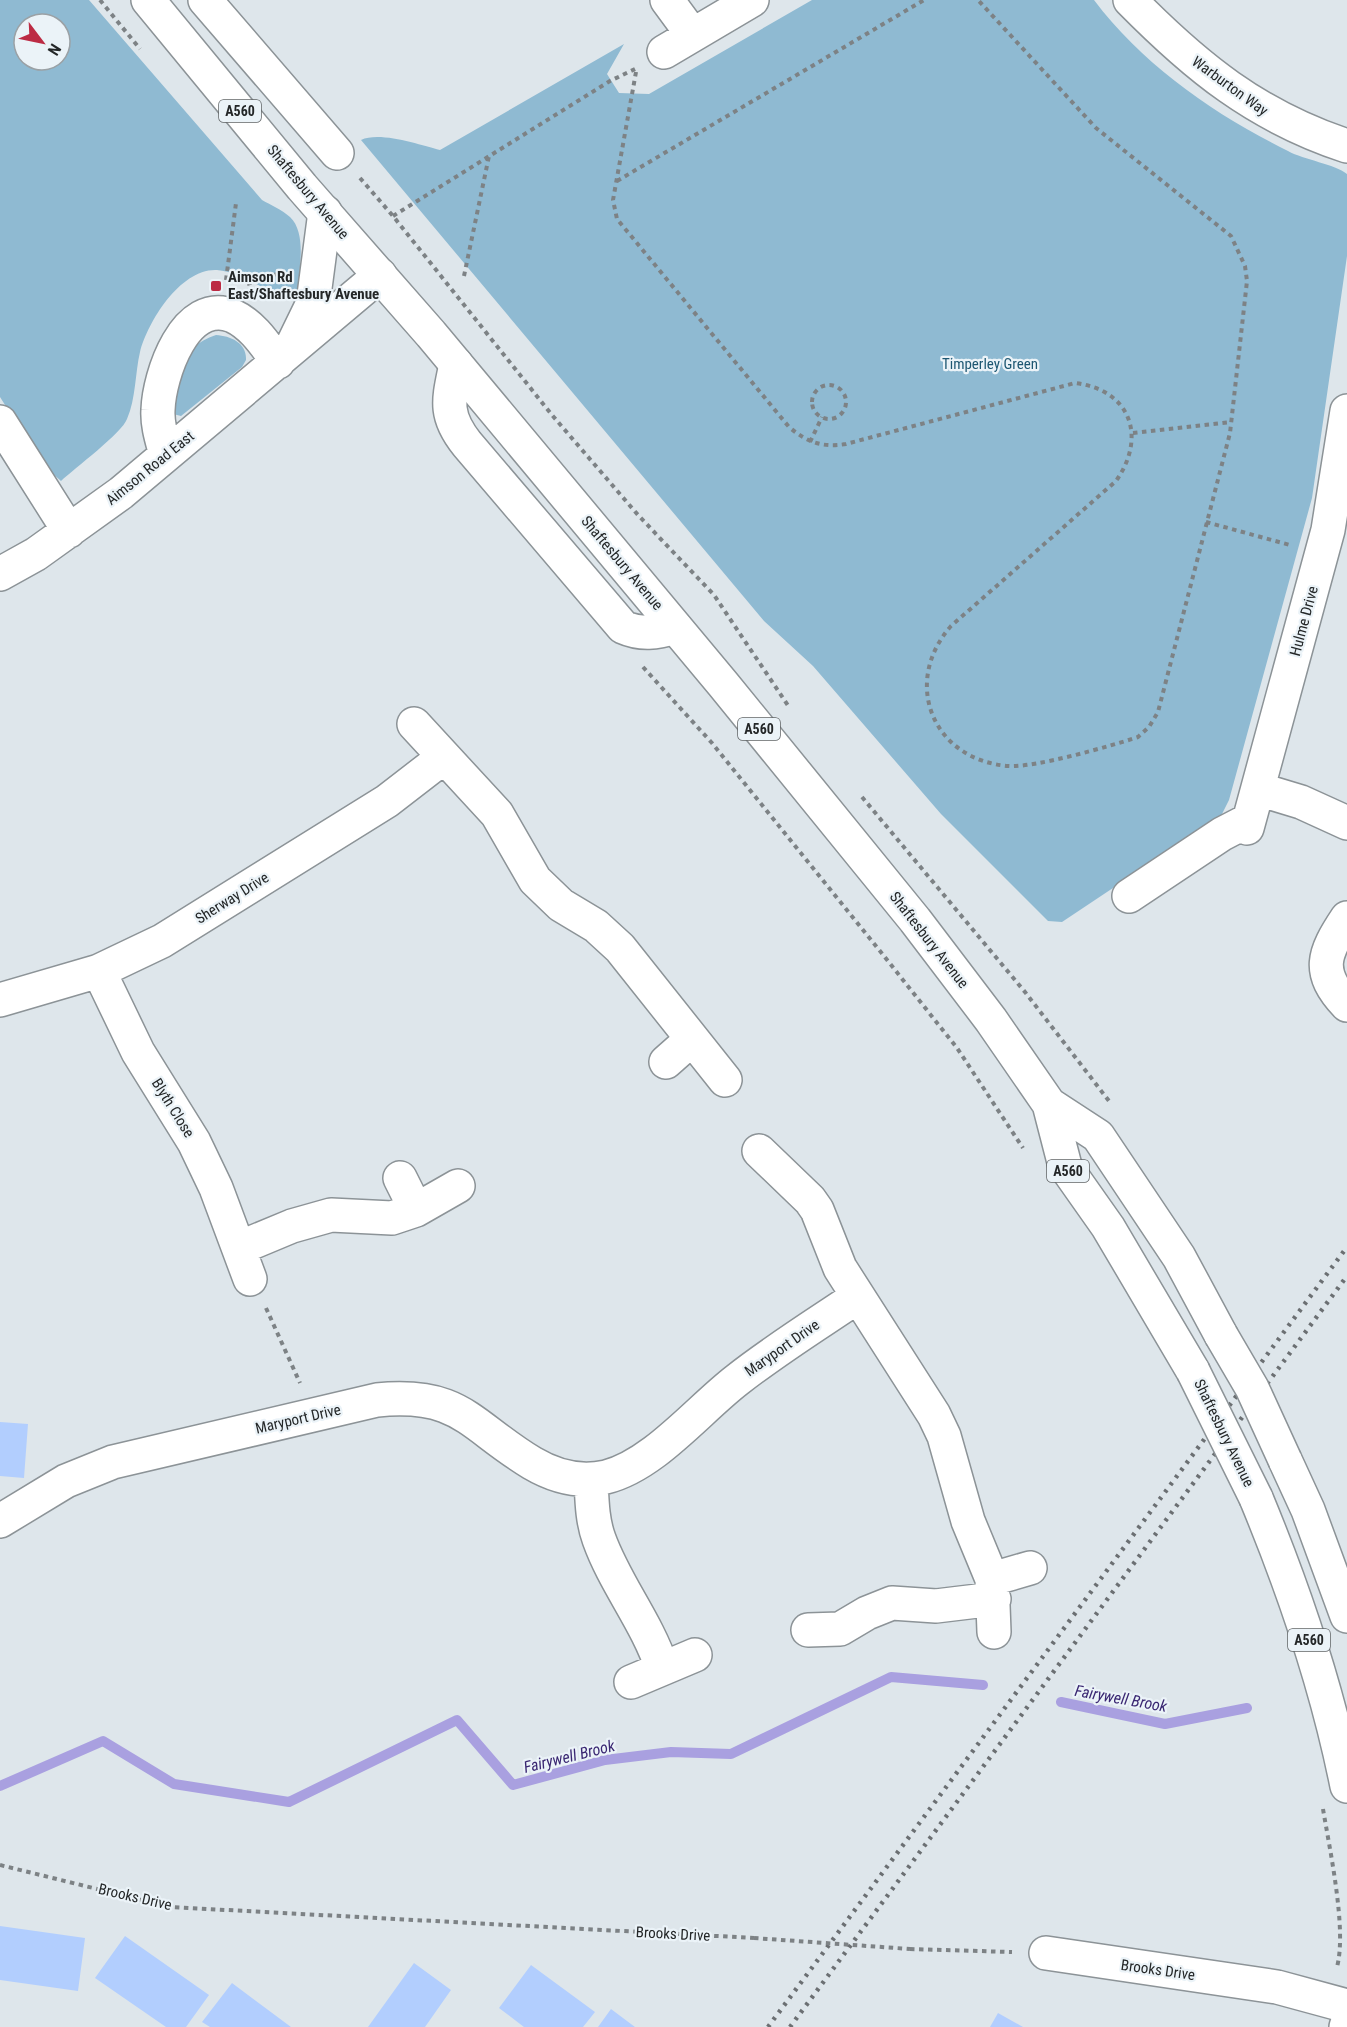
<svg xmlns="http://www.w3.org/2000/svg" width="1347" height="2027" font-family="'Roboto Condensed',sans-serif">
<style>
.green{fill:#8fbad2;fill-rule:evenodd}
.lines{fill:none;stroke-linecap:round;stroke-linejoin:round}
.stream{stroke:#a9a0e0;stroke-width:10}
.building{fill:#b2cefe}
.minor-casing{stroke:#8c9397;stroke-width:36}
.highway-casing{stroke:#8c9397;stroke-width:36}
.path{stroke:#7d8285;stroke-width:4;stroke-dasharray:4.5 4.5;stroke-linecap:butt}
.minor{stroke:#fff;stroke-width:33}
.highway{stroke:#fff;stroke-width:33}
.rail{stroke:#6b6f72;stroke-width:4.5;stroke-dasharray:3 6;stroke-linecap:butt}
.highway-bridge-casing{stroke:#8c9397;stroke-width:36;stroke-linecap:butt}
.path-bridge{stroke:#7d8285;stroke-width:4;stroke-dasharray:4.5 4.5;stroke-linecap:butt}
.highway-bridge{stroke:#fff;stroke-width:33}
.poi-dot{fill:#bc2b44;stroke:#ebf3f8;stroke-width:2}
.labels{text-anchor:middle;stroke-width:4.5;stroke-linejoin:round;paint-order:stroke}
.shield{fill:#ebf3f8;stroke:#606466;stroke-width:1.5}
.shield-label{font-size:14px;font-weight:bold;fill:#242728}
.street-label{font-size:15px;fill:#242728;stroke:#ebf3f8}
.poi-label{font-size:15px;font-weight:bold;fill:#242728;stroke:#ebf3f8;text-anchor:start}
.park-label{font-size:15px;fill:#1d5772;stroke:#ebf3f8}
.water-label{font-size:16px;font-style:italic;fill:#3a2772;stroke:#ebf3f8}
</style>
<rect width="100%" height="100%" fill="#dee6eb"/>
<path class="green" d="M 0,0 L 89,0 L 262,200 C 271,205 282,210 290,217 C 307,233 299,269 298,290 L 280,297 C 260,287 240,272 217,270 C 181,268 148,321 140,352 C 135,373 136,398 127,419 C 122,433 75,468 61,481 L 43,465 L 0,397 ZM 24,24 L 60,24 L 60,60 L 24,60 Z
M 812,0 L 1094,0 C 1143,65 1215,115 1288,151 C 1304,160 1335,164 1347,174 L 1347,256 L 1312,498 L 1229,800 L 1221,816 L 1062,922 L 1048,921 L 941,814 L 813,666 L 764,621 L 361,140 C 380,131 420,145 440,150 L 624,44 L 607,74 L 619,93 L 649,94 Z
M 216,335 C 231,336 247,343 246,360 L 242,367 L 181,416 L 173,414 C 176,380 178,347 216,335 Z"/>
<g class="lines">
<path class="stream" d="M 1061,1702 L 1165,1724 L 1247,1708
M 0,1786 L 103,1741 L 174,1784 L 289,1802 L 457,1720 L 513,1785 L 605,1760 L 671,1752 L 731,1754 L 891,1677 L 983,1685"/>
</g>
<path class="building" d="M 0,1422 L 28,1424 L 24,1478 L 0,1476 Z
M 0,1926 L 85,1938 L 78,1991 L 0,1980 Z
M 125,1936 L 209,1995 L 186,2027 L 166,2027 L 95,1978 Z
M 414,1963 L 451,1990 L 425,2027 L 368,2027 Z
M 531,1965 L 595,2012 L 583,2027 L 524,2027 L 499,2008 Z
M 232,1983 L 291,2027 L 210,2027 L 202,2022 Z
M 611,2009 L 635,2027 L 598,2027 Z
M 998,2013 L 1023,2027 L 990,2027 Z"/>
<g class="lines">
<g class="minor-casing">
<path id="minor" d="M 205,0 L 337,153
M 667,0 L 692,34
M 1130,0 C 1196,67 1256,116 1347,146
M 664,52 L 752,0
M 294,342 L 313,303 L 325,212
M 456,364 C 449,399 443,414 467,444 L 623,627 C 641,635 657,633 675,627
M 0,422 L 69,531
M 166,455 C 162,440 157,425 158,410 C 159,376 185,296 233,316 C 253,325 266,346 278,362
M 0,574 L 36,554 L 121,493 L 380,275
M 414,724 L 497,814 L 535,880 L 561,905 L 596,926 L 620,948 L 725,1080
M 1258,789 L 1301,802 L 1347,823
M 1247,828 L 1328,530 L 1347,411
M 1129,896 L 1222,834 L 1249,820
M 1347,918 C 1323,954 1316,972 1347,1005
M 99,971 L 138,1052 L 194,1142 L 216,1188 L 250,1279
M 0,1000 L 99,971 L 162,941 L 387,801 L 444,757
M 666,1062 L 692,1039
M 759,1151 L 810,1200 L 817,1210 L 840,1268 L 934,1415 L 944,1436 L 968,1521 L 992,1579 L 994,1632
M 400,1178 L 416,1210
M 239,1248 L 292,1226 L 331,1215 L 392,1218 L 416,1210 L 458,1186
M 591,1480 C 592,1500 592,1520 599,1539 C 615,1584 647,1622 662,1668
M 0,1521 L 66,1481 L 113,1462 L 377,1400 C 461,1392 469,1425 532,1463 C 554,1476 580,1483 606,1477 C 654,1465 698,1410 737,1380 C 775,1350 817,1324 857,1297
M 992,1579 L 1030,1568
M 808,1630 L 840,1629 L 867,1613 L 892,1603 L 936,1606 L 994,1599
M 631,1682 L 695,1655
M 1046,1953 L 1277,1987 L 1347,2006"/>
</g>
<g class="highway-casing">
<path id="highway" d="M 148,0 L 302,187 L 431,334 L 723,684 L 915,920 L 991,1020 L 1049,1104 L 1065,1166 L 1108,1227 L 1193,1371
M 1049,1104 L 1098,1136 L 1179,1257 L 1221,1335
M 1285,1460 L 1308,1510 L 1347,1616
M 1256,1498 C 1295,1592 1327,1686 1347,1786
M 1346,2027 L 1347,2024"/>
</g>
<path class="path" d="M 100,0 L 140,49
M 636,72 L 613,200 L 617,219 L 789,427 C 807,442 822,448 846,444 L 1075,383 C 1131,390 1147,437 1116,481 L 951,626 C 901,683 933,760 1008,766 C 1034,768 1111,746 1138,737 L 1149,727 L 1158,712 L 1230,433 L 1247,281 L 1245,266 L 1231,236 L 1096,128 L 978,0
M 360,178 L 393,216 L 552,415 L 638,515 L 714,595 L 789,707
M 617,181 L 924,0
M 393,216 L 610,81 L 635,69
M 464,276 L 489,156
M 226,280 L 236,203
M 247,284 L 283,272
M812 402a17 17 0 1 1 34 0a17 17 0 1 1-34 0Z
M 1133,433 L 1231,422
M 810,442 L 822,417
M 1206,522 L 1290,545
M 643,667 L 712,743 L 880,951 L 957,1048 L 1023,1148
M 862,797 L 1025,992 L 1109,1101
M 266,1308 L 300,1383
M 1323,1809 C 1330,1851 1347,1930 1337,1967
M 0,1865 L 170,1907 L 754,1938
M 910,1949 L 1012,1952"/>
<use href="#minor" class="minor"/>
<use href="#highway" class="highway"/>
<path class="rail" d="M 768,2027 L 1347,1247
M 790,2027 L 1347,1276"/>
<g class="highway-bridge-casing">
<path id="highway-bridge" d="M 1221,1335 L 1252,1388 L 1285,1460
M 1193,1371 L 1256,1498"/>
</g>
<path class="path-bridge" d="M 754,1938 L 910,1949"/>
<use href="#highway-bridge" class="highway-bridge"/>
</g>
<rect class="poi-dot" x="210" y="280" width="12" height="12" rx="3"/>
<g class="labels">
<g class="shield">
<rect x="219" y="100" width="42" height="22" rx="4.5"/>
<rect x="738" y="718" width="42" height="22" rx="4.5"/>
<rect x="1047" y="1160" width="42" height="22" rx="4.5"/>
<rect x="1288" y="1629" width="42" height="22" rx="4.5"/>
</g>
<g class="shield-label">
<text x="240" y="116">A560</text>
<text x="759" y="734">A560</text>
<text x="1068" y="1176">A560</text>
<text x="1309" y="1645">A560</text>
</g>
<g class="street-label">
<text transform="translate(1230 86) rotate(36)" y="5">Warburton Way</text>
<text transform="translate(308 192) rotate(50)" y="5">Shaftesbury Avenue</text>
<text transform="translate(150 468) rotate(-39)" y="5">Aimson Road East</text>
<text transform="translate(622 563) rotate(50)" y="5">Shaftesbury Avenue</text>
<text transform="translate(1304 621) rotate(-75)" y="5">Hulme Drive</text>
<text transform="translate(232 898) rotate(-32)" y="5">Sherway Drive</text>
<text transform="translate(929 940) rotate(52)" y="5">Shaftesbury Avenue</text>
<text transform="translate(173 1108) rotate(58)" y="5">Blyth Close</text>
<text transform="translate(782 1348) rotate(-35)" y="5">Maryport Drive</text>
<text transform="translate(298 1419) rotate(-13)" y="5">Maryport Drive</text>
<text transform="translate(1224 1433) rotate(64)" y="5">Shaftesbury Avenue</text>
<text transform="translate(135 1897) rotate(13)" y="5">Brooks Drive</text>
<text transform="translate(673 1934) rotate(3)" y="5">Brooks Drive</text>
<text transform="translate(1158 1970) rotate(8)" y="5">Brooks Drive</text>
</g>
<g class="poi-label">
<text x="228" y="282">Aimson Rd<tspan x="228" dy="17">East/Shaftesbury Avenue</tspan></text>
</g>
<g class="park-label">
<text x="990" y="369">Timperley Green</text>
</g>
<g class="water-label">
<text transform="translate(1121 1698) rotate(10)" y="6">Fairywell Brook</text>
<text transform="translate(569 1756) rotate(-14)" y="6">Fairywell Brook</text>
</g>
</g>
<g transform="translate(42 42) rotate(122)"><circle r="28" fill="#ebf3f8" stroke="#9ba1a5" stroke-width="1.5"/>
<path d="M0-4.5L10 22L0 15L-10 22Z" fill="#bc2b44"/>
<text y="-9" font-size="16" font-weight="bold" text-anchor="middle" fill="#242728">N</text>
</g>
</svg>
